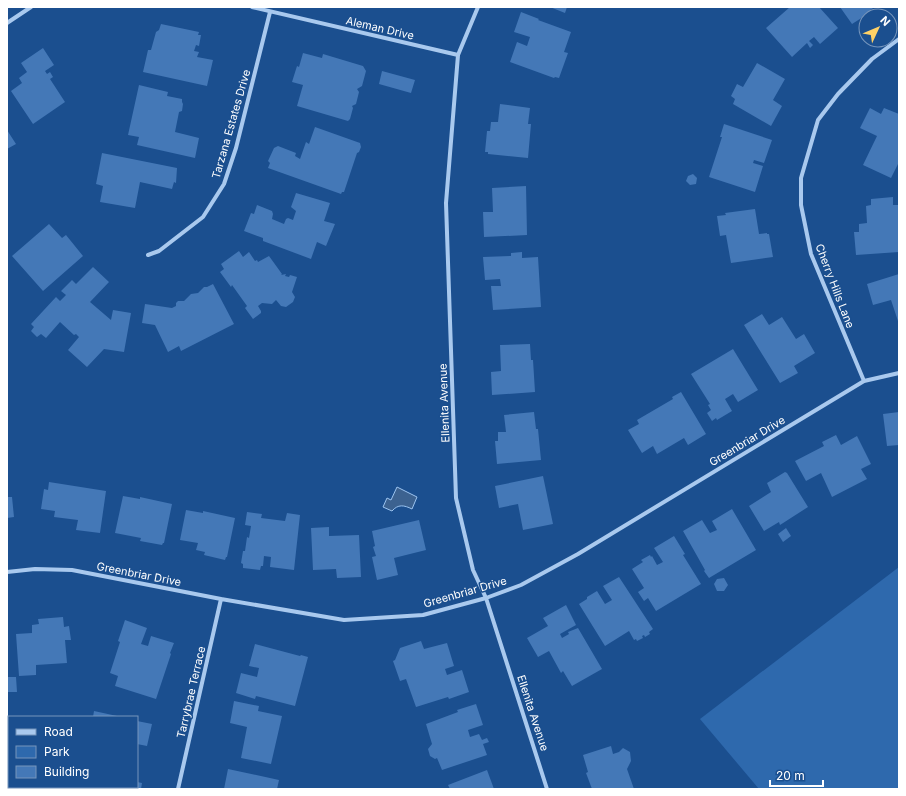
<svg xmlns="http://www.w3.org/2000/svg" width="906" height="796" font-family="Inter,sans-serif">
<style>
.green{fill:#2e69ad}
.water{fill:#3c6290;stroke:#9cc4f0}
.building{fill:#4478b7}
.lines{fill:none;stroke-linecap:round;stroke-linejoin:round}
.minor{stroke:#a9c9ee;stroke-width:4}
.labels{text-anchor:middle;stroke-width:3;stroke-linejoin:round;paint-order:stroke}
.street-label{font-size:11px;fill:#fff;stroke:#1b4f8f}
</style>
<rect width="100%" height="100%" fill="#1b4f8f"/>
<path class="green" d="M 899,567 L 899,789 L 759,789 L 700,719 Z"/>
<path class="water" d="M 397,487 L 417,497 L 412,509 C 404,505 398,504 392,511 L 383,507 L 387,498 L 391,500 Z"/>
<path class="building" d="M 550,7 L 567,7 L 565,13 Z
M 790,7 L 819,7 L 838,28 L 820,44 L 814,37 L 809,41 L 813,45 L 810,48 L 807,43 L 792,57 L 766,28 Z
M 840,7 L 875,7 L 870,10 L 871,12 L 852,24 Z
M 521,12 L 539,19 L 538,20 L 571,32 L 564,52 L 568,53 L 559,78 L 555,77 L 554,78 L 510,62 L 517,42 L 527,46 L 530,37 L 514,32 Z
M 161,24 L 199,32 L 198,35 L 201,35 L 199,46 L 196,45 L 194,51 L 199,52 L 197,57 L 213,60 L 207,86 L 143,72 L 148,50 L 151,50 L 156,32 L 159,30 Z
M 43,48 L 54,65 L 45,71 L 47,74 L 50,72 L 53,77 L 50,79 L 65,102 L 33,124 L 11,91 L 22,83 L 19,78 L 27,72 L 21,63 Z
M 303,53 L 322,58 L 323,54 L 363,66 L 366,71 L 362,86 L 357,89 L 359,92 L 356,104 L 352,106 L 353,108 L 350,119 L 348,121 L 297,106 L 303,85 L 292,82 L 297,66 L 299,67 Z
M 757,63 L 785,79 L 773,100 L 782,106 L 771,126 L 733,104 L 735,99 L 731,96 L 737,84 L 743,87 Z
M 382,71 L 415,80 L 411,93 L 379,84 Z
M 139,85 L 168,92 L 167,96 L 182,99 L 182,102 L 183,104 L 182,111 L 179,112 L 175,132 L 199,138 L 195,158 L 137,145 L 139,137 L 128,135 Z
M 500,104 L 530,108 L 528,124 L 531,124 L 528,158 L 488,154 L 488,152 L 485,152 L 487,131 L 490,131 L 491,122 L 498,122 Z
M 870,108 L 881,114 L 884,108 L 899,114 L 899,162 L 891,178 L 863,165 L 877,136 L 860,128 Z
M 724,124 L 772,140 L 764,163 L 754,160 L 753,163 L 763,166 L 755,192 L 709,177 L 722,137 L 720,137 Z
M 315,127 L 360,143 L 361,147 L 359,152 L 357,153 L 344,192 L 342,192 L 341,194 L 268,168 L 270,163 L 268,161 L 274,148 L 278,146 L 296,153 L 295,156 L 300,159 L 306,142 L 309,144 Z
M 7,130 L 16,144 L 7,149 Z
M 102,153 L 177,168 L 176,183 L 174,182 L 172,189 L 140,182 L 135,208 L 100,202 L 103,186 L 96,184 Z
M 693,174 L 697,178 L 696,184 L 690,185 L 686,181 L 688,176 Z
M 526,186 L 527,235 L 484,237 L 483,212 L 493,212 L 492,188 Z
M 296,193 L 330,203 L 324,221 L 335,224 L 326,246 L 317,242 L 311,259 L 263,241 L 263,238 L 244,231 L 251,213 L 254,214 L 257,205 L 272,211 L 273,214 L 272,219 L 284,224 L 286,219 L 288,218 L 293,220 L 296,211 L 291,207 Z
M 893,197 L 893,205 L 898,205 L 899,212 L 899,252 L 856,255 L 854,232 L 859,232 L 859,224 L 867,223 L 866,206 L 871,205 L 871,199 Z
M 755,209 L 759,234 L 767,233 L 767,234 L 769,234 L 773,257 L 731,263 L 726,235 L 720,236 L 717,216 L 726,215 L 725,213 Z
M 49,224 L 62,238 L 66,235 L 83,256 L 43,291 L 12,256 Z
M 239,251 L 243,257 L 249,252 L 255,261 L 257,260 L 258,262 L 269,256 L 282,274 L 281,275 L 286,274 L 285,276 L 289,277 L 290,275 L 297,277 L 292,292 L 295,297 L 293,302 L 286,307 L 281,306 L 276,300 L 272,304 L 262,303 L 258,306 L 261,311 L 261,313 L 253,319 L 245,308 L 247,306 L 232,285 L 231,287 L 220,272 L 224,269 L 221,264 Z
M 522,252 L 522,258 L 538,257 L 541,307 L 493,310 L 491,286 L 501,286 L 500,279 L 485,280 L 483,257 L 511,256 L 511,253 Z
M 93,267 L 109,282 L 90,302 L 111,320 L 113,310 L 131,313 L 124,352 L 104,349 L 87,367 L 68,350 L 79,337 L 76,334 L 74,335 L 60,322 L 46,338 L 41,334 L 37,337 L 31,331 L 34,327 L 31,324 L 56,297 L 60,301 L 66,295 L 61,291 L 72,280 L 76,284 Z
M 899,274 L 899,324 L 891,300 L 873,305 L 867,284 Z
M 213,284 L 234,324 L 181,351 L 179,346 L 168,352 L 155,325 L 142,323 L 145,304 L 172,308 L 176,306 L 176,303 L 178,301 L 184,301 L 191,294 L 198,293 L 204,287 L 207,287 Z
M 762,314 L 769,325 L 782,317 L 796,339 L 804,334 L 815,353 L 794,366 L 798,373 L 780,383 L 744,325 Z
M 530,344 L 531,360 L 533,360 L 535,392 L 492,395 L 491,372 L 501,371 L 500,345 Z
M 733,349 L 758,390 L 738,402 L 733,394 L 725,399 L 732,411 L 717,420 L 716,418 L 712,421 L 707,413 L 711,410 L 708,405 L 710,404 L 691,374 Z
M 681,392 L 706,434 L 688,445 L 684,438 L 657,454 L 653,446 L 642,453 L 628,430 L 639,424 L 637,420 L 673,399 L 672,397 Z
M 534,412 L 536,429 L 538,429 L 541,460 L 497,464 L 495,441 L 498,441 L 498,432 L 506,432 L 504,415 Z
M 899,412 L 899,445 L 887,446 L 883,414 Z
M 836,435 L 841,445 L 857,436 L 871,464 L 861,469 L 867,479 L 832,497 L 821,473 L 806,481 L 795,461 L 824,446 L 822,442 Z
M 785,472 L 787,473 L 808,507 L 780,525 L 779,522 L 764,531 L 749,506 L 771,492 L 767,483 Z
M 543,476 L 553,524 L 523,530 L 518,504 L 499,508 L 495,486 Z
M 49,482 L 106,491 L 100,533 L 76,530 L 78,520 L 54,517 L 55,511 L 41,509 L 44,489 L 48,490 Z
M 123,496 L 140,499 L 140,497 L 172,504 L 164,543 L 163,543 L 162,545 L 140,541 L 141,538 L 115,533 Z
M 7,497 L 12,497 L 14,517 L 7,518 Z
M 732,509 L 756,550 L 709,578 L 704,571 L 705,570 L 683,531 L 702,520 L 710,533 L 717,530 L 712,521 Z
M 186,510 L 203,513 L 203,511 L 235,518 L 227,557 L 226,557 L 225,560 L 204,555 L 205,552 L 196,550 L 198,543 L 180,540 Z
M 247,512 L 262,514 L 261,518 L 285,521 L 287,513 L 300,515 L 294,570 L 270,567 L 271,557 L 264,556 L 263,566 L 261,566 L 260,570 L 243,568 L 243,564 L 241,563 L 243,551 L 245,551 L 247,537 L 249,538 L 251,526 L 245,525 Z
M 419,520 L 426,550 L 394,558 L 398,575 L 377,580 L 372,557 L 376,556 L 373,547 L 375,546 L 372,531 Z
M 329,527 L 329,536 L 359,535 L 361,577 L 337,578 L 336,569 L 313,570 L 311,528 Z
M 786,528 L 791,536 L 783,542 L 778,534 Z
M 674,536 L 685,554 L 683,555 L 701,584 L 656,611 L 648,598 L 644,601 L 638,592 L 644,588 L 632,569 L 643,562 L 641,560 L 650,555 L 651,557 L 652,556 L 657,565 L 663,562 L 654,548 Z
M 619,577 L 653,629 L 649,632 L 650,634 L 645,637 L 644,635 L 642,636 L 643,638 L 637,641 L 636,639 L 634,640 L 629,631 L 605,646 L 579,604 L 587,599 L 587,597 L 597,591 L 605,604 L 612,600 L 603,586 Z
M 724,578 L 728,585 L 724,591 L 717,591 L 714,584 L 717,579 Z
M 566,605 L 576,625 L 560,634 L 562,638 L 569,634 L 568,632 L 578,628 L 602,669 L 572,686 L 563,671 L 561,673 L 549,651 L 538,657 L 527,638 L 548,626 L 543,618 Z
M 63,617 L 64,627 L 69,626 L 71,640 L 65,640 L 67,663 L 36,665 L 36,675 L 19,676 L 16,634 L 32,633 L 32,625 L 39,624 L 38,619 Z
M 125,620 L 147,628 L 141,644 L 148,646 L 151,636 L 174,643 L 170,653 L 171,654 L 156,699 L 115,686 L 118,676 L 110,673 L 120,642 L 118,641 Z
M 421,641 L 424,649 L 447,643 L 454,666 L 445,669 L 447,675 L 462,670 L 469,692 L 449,699 L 448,697 L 416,707 L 406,679 L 400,681 L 393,661 L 395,660 L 400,648 Z
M 255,644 L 300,656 L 301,655 L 308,657 L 295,706 L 256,696 L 255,699 L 236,693 L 241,673 L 257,677 L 259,668 L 249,666 Z
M 7,677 L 16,677 L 17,692 L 7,692 Z
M 234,701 L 259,706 L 258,711 L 282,716 L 271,764 L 241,758 L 247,727 L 230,723 Z
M 476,704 L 483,725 L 468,730 L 470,737 L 479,734 L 482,740 L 487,738 L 489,742 L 483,744 L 487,755 L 442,770 L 437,758 L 435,759 L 430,756 L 428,749 L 432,744 L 426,724 L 458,712 L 457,710 Z
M 94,711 L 117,716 L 117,717 L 93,717 Z
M 137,721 L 152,724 L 147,746 L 137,744 Z
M 611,746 L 613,754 L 619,752 L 623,748 L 630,752 L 631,761 L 627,769 L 634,789 L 592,789 L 586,773 L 588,772 L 583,755 Z
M 228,769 L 279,780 L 277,789 L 224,789 Z
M 487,770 L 494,789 L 450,789 L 448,785 Z
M 137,782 L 142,783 L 141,789 L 66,789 L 66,787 L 137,787 Z"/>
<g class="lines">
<path class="minor" d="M 252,7 L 458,55
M 478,7 L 458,55 L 446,203 L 456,498 L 473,570 L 486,598 L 547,789
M 7,23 L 31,7
M 148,255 L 159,251 L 203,217 L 224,184 L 236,148 L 270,12
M 864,381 L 811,254 L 801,205 L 801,178 L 818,120 L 838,94 L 872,59 L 899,39
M 7,572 L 35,569 L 72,570 L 221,599 L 344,620 L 423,615 L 486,598 L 521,585 L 578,554 L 864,381 L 899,373
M 178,789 L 221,599"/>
</g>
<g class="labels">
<g class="street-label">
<text transform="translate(380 28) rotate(13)" y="4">Aleman Drive</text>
<text transform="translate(231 124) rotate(-74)" y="4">Tarzana Estates Drive</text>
<text transform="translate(835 286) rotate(69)" y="4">Cherry Hills Lane</text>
<text transform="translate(444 403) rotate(-92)" y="4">Ellenita Avenue</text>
<text transform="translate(747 441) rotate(-31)" y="4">Greenbriar Drive</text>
<text transform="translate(139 574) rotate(11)" y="4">Greenbriar Drive</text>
<text transform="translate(465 592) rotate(-16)" y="4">Greenbriar Drive</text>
<text transform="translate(191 692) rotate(-77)" y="4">Tarrybrae Terrace</text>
<text transform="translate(533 713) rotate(72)" y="4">Ellenita Avenue</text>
</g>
</g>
<rect width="906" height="796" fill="none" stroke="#ffffff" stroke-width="16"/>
<rect x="8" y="716" width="130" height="72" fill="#1b4f8f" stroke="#7695bc"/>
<rect x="16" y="729" width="20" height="6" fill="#a9c9ee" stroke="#7695bc"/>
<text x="44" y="736" font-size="12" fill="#ffffff">Road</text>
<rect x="16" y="746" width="20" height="12" fill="#2e69ad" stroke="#7695bc"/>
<text x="44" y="756" font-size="12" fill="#ffffff">Park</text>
<rect x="16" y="766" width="20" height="12" fill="#4478b7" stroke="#7695bc"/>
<text x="44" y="776" font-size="12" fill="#ffffff">Building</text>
<g transform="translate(878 28) rotate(46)"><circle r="19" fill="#1b4f8f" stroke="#7695bc"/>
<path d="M0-3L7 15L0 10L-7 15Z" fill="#ffd166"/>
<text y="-6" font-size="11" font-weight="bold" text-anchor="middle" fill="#ffffff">N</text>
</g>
<path d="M770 780v6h53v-6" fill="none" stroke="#ffffff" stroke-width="2"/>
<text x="776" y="780" font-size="12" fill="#ffffff" stroke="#1b4f8f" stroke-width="3" paint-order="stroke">20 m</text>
</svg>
